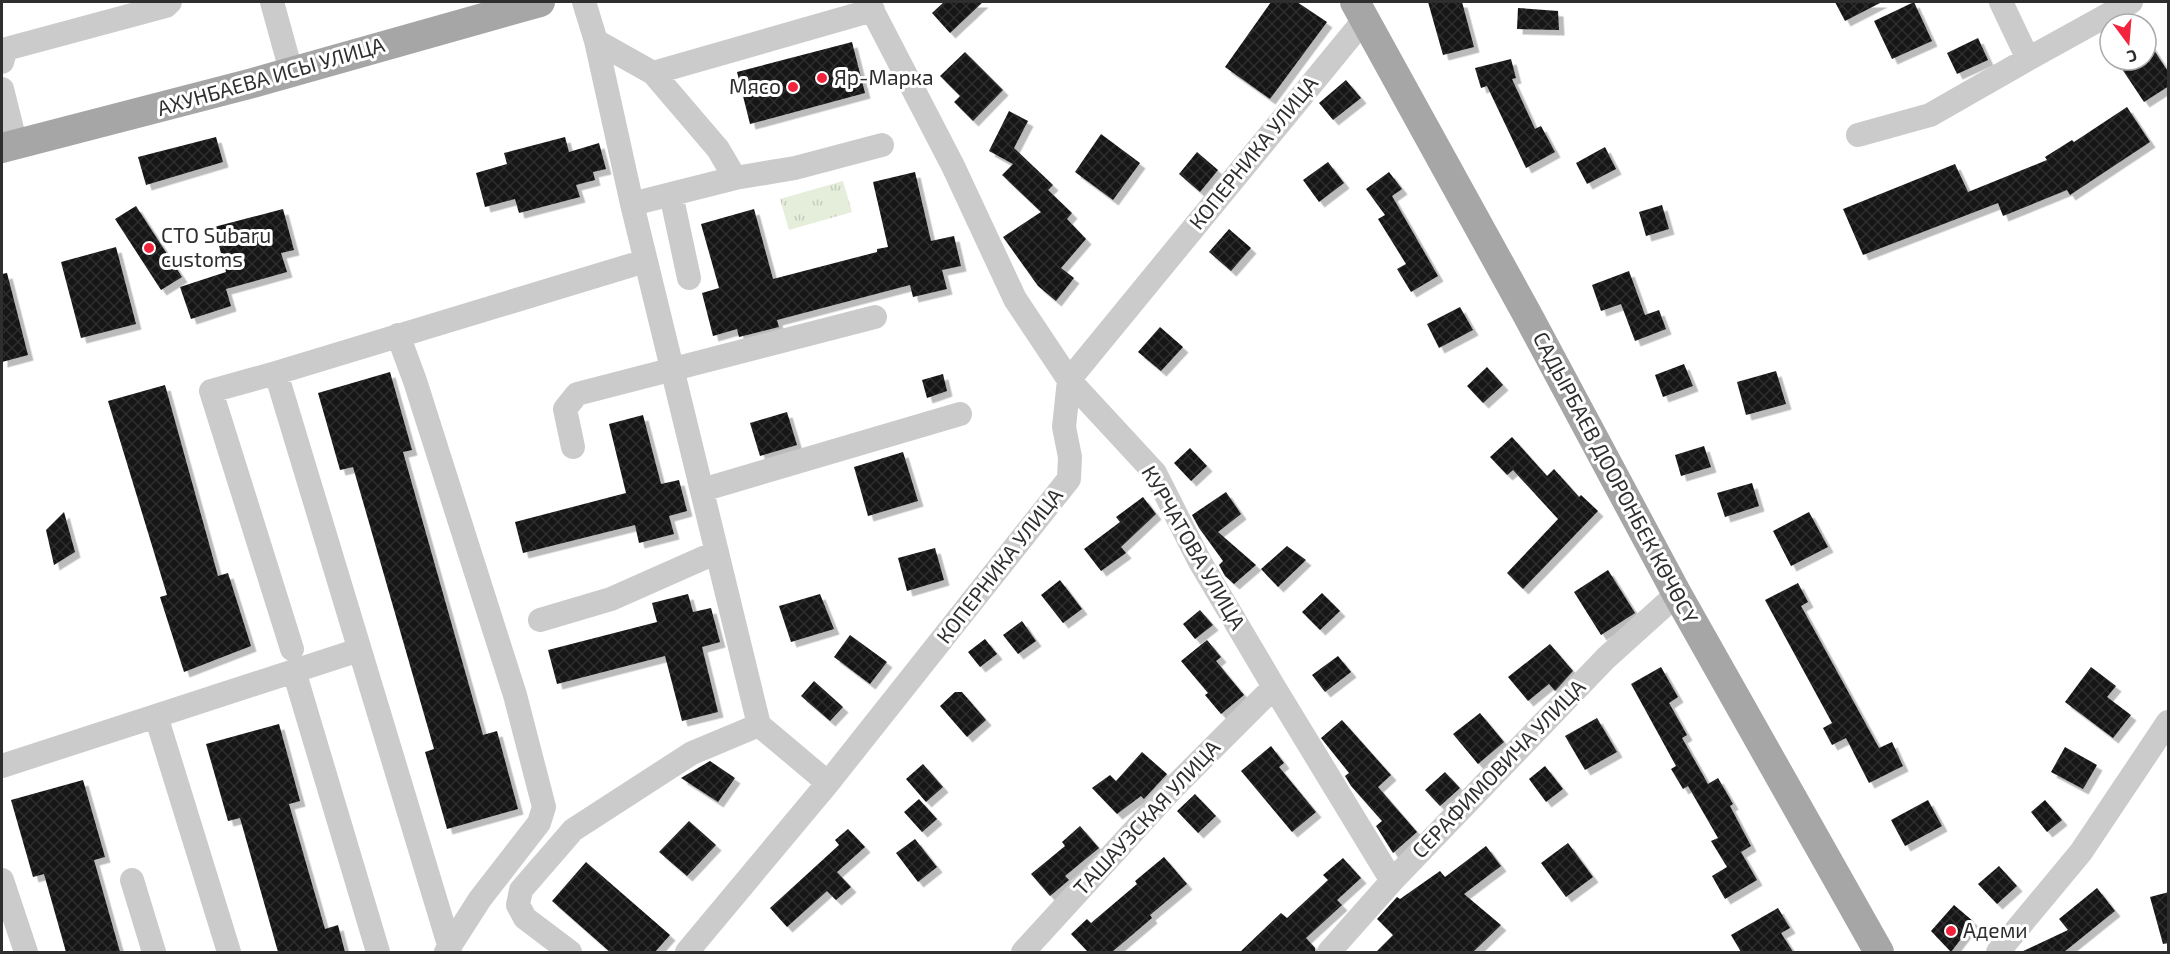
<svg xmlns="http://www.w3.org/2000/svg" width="2170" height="954" font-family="'Exo 2',sans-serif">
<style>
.grass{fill:url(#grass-tufts)}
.building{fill:url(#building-cross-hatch);filter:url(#shadow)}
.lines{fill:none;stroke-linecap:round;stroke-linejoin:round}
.minor{stroke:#cbcbcb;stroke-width:24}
.major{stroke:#a6a6a6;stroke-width:30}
.poi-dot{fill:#f2233d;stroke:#fff;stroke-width:2}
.labels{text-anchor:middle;stroke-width:6;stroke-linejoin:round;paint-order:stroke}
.street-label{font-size:21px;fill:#2e2e2e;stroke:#fff}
.poi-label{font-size:21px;fill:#2e2e2e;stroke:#fff;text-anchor:start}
</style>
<defs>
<pattern id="grass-tufts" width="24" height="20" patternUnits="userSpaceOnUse" patternTransform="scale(1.5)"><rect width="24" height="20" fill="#e5eddb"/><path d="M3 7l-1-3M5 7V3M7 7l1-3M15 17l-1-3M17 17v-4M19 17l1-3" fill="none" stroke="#c5ccbc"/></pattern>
<pattern id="building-cross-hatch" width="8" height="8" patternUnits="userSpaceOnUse" patternTransform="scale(1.5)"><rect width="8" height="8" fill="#151515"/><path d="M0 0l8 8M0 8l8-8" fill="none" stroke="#2f2f2f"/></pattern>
<filter id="shadow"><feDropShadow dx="5.5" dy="5.5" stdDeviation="0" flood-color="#0004"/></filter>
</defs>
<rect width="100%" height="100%" fill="#fff"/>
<path class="grass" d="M 843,181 L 852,212 L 789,230 L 780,199 Z"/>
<path class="building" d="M 944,2 L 983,2 L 950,33 L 932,13 Z
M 1271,2 L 1297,2 L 1327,22 L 1270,99 L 1225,67 Z
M 1428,2 L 1462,2 L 1474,47 L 1443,55 Z
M 1835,2 L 1882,2 L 1845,21 Z
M 1914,2 L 1932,41 L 1892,59 L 1874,21 Z
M 1518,8 L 1558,11 L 1559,30 L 1517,29 Z
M 1978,38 L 1988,60 L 1957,74 L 1947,53 Z
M 2146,38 L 2169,73 L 2169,86 L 2144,102 L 2116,60 L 2146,60 Z
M 852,42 L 865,93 L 750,124 L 737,72 Z
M 965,52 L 1003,90 L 973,121 L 954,102 L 960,96 L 940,76 Z
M 1511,59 L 1516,78 L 1512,79 L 1535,129 L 1541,126 L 1555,152 L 1526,168 L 1487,86 L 1481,88 L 1475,68 Z
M 1346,80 L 1361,98 L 1333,120 L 1319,103 Z
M 2127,107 L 2150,142 L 2070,195 L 2067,190 L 2003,216 L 1998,203 L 1863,255 L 1843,209 L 1955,164 L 1968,192 L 2047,160 L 2045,157 L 2072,140 L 2074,142 Z
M 1009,111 L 1028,121 L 1014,148 L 1053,185 L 1048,190 L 1072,213 L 1067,219 L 1086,239 L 1061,268 L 1074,278 L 1056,301 L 1038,286 L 1003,237 L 1041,212 L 1002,175 L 1013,164 L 989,151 Z
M 1101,134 L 1140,163 L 1113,200 L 1075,172 Z
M 216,137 L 223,162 L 146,185 L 138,157 Z
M 565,137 L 569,152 L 599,143 L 606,169 L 593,172 L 595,180 L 576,185 L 580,197 L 519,213 L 515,199 L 485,207 L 476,173 L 507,164 L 504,153 Z
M 1605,147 L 1616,169 L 1587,184 L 1576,163 Z
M 1197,152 L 1218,170 L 1200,192 L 1179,174 Z
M 1328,162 L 1344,183 L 1319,202 L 1303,180 Z
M 915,172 L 931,241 L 954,236 L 961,266 L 942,270 L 947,289 L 913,297 L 910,285 L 777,320 L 779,327 L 739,337 L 737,329 L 713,336 L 702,293 L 719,288 L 701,224 L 754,209 L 773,279 L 877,252 L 877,249 L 888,247 L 873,182 Z
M 1389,172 L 1402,189 L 1392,196 L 1438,276 L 1411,292 L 1397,269 L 1406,264 L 1378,219 L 1385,215 L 1366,189 Z
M 1662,205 L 1669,229 L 1646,236 L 1639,212 Z
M 136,206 L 182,277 L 161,290 L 115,219 Z
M 283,209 L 294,250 L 281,253 L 287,272 L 226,289 L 231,306 L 191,319 L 180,287 L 226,272 L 214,227 Z
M 1229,229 L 1251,248 L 1231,271 L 1209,252 Z
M 116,247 L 136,324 L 81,338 L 61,262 Z
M 1629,271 L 1645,315 L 1659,310 L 1666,329 L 1635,341 L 1621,304 L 1601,311 L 1592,285 Z
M 7,273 L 28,355 L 2,362 L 2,274 Z
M 1460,307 L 1473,330 L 1439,348 L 1427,324 Z
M 1160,327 L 1183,347 L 1161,371 L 1138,352 Z
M 1684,364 L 1693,386 L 1663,397 L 1655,375 Z
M 1487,367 L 1503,385 L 1483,403 L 1467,386 Z
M 1776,371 L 1786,404 L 1746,415 L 1737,382 Z
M 390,372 L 412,450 L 403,452 L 483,735 L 497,731 L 518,809 L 447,829 L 425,752 L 434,749 L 353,467 L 340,470 L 318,393 Z
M 943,374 L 947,391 L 927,398 L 922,380 Z
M 165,385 L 218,576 L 228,573 L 251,646 L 184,672 L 160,597 L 167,595 L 108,401 Z
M 787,412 L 797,445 L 760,456 L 750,423 Z
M 643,415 L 661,484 L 679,480 L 687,511 L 669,516 L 674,534 L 639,543 L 635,525 L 523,553 L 515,522 L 626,493 L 609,424 Z
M 1512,437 L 1547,476 L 1554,469 L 1579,497 L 1581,495 L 1598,511 L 1523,589 L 1507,573 L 1558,519 L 1513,470 L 1507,475 L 1490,457 Z
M 1704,446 L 1711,467 L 1681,476 L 1675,455 Z
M 1190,448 L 1207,466 L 1191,481 L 1174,463 Z
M 903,452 L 918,501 L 868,516 L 854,467 Z
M 1752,483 L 1759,506 L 1725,517 L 1717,493 Z
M 1226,492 L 1241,514 L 1218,532 L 1256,565 L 1234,584 L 1225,576 L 1219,565 L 1223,561 L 1199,528 L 1192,515 Z
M 1143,497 L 1156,514 L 1121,547 L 1126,553 L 1101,571 L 1084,549 L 1120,522 L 1116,517 Z
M 64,512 L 75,552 L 54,565 L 46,530 Z
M 1809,512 L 1828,547 L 1791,566 L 1773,531 Z
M 1287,546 L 1306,560 L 1278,587 L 1261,569 Z
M 935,548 L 944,580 L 907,591 L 898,558 Z
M 1608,570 L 1635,613 L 1601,635 L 1574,592 Z
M 1060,580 L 1082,609 L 1063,623 L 1041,595 Z
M 1798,583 L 1808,602 L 1801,606 L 1879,748 L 1892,742 L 1903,766 L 1869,783 L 1846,738 L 1832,745 L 1823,728 L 1832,723 L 1765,600 Z
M 1322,593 L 1340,611 L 1320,630 L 1302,612 Z
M 688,594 L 693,612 L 711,608 L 720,642 L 702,647 L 718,712 L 682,721 L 665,656 L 557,684 L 548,650 L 657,622 L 652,603 Z
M 820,594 L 834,629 L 791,642 L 779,606 Z
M 1200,610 L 1213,625 L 1195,639 L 1183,624 Z
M 1022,621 L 1036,641 L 1018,654 L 1003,635 Z
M 850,635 L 887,662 L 870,684 L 834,657 Z
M 985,639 L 997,654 L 980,667 L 968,652 Z
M 1207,640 L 1221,657 L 1216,661 L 1244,695 L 1221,714 L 1205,695 L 1208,693 L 1181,661 Z
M 1550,644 L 1573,671 L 1555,691 L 1549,684 L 1528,701 L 1508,677 Z
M 1338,656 L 1351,672 L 1325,692 L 1312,675 Z
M 1661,667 L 1678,697 L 1669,703 L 1687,735 L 1682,738 L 1708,784 L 1718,778 L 1733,804 L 1730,806 L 1751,846 L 1741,852 L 1757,880 L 1725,899 L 1712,876 L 1727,867 L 1711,841 L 1718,838 L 1688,786 L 1683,789 L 1671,769 L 1676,766 L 1631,684 Z
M 2091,667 L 2116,686 L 2107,697 L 2131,715 L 2113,738 L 2065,702 Z
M 814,681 L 843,707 L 830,721 L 801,696 Z
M 955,692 L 962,692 L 986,720 L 967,737 L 940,706 Z
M 1480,713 L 1504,742 L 1478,764 L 1453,734 Z
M 1597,718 L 1617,752 L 1585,770 L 1565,736 Z
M 1342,720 L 1391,775 L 1378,787 L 1417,832 L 1393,853 L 1376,826 L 1382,821 L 1351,786 L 1345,776 L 1349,773 L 1321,738 Z
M 279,724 L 300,801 L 289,804 L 325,929 L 338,925 L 345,952 L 278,952 L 240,818 L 228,821 L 206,744 Z
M 1271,746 L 1284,763 L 1279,767 L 1316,812 L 1292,832 L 1241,771 Z
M 2065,747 L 2097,765 L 2083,789 L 2051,772 Z
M 1142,752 L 1167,774 L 1144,799 L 1141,796 L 1117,814 L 1092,788 L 1110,775 L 1116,781 Z
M 710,761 L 735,778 L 718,802 L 681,778 Z
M 923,764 L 943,787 L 926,802 L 906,779 Z
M 1545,766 L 1563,789 L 1546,802 L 1529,779 Z
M 1445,772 L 1460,788 L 1440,806 L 1425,790 Z
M 83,780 L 105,857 L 94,860 L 120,952 L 66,952 L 44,874 L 33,877 L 11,800 Z
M 1195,794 L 1216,816 L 1198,833 L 1177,811 Z
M 919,799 L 937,819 L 922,832 L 904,812 Z
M 1928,800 L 1942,826 L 1905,846 L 1891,820 Z
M 2045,800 L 2062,820 L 2047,832 L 2031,812 Z
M 689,821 L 716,845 L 687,876 L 659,852 Z
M 1080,826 L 1099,848 L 1065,876 L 1069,880 L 1050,896 L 1031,874 L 1065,846 L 1062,842 Z
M 848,829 L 865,847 L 837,872 L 851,887 L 836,900 L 827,891 L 787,927 L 770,908 L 839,845 L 835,840 Z
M 915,839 L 937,867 L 918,882 L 896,853 Z
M 1568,843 L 1593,877 L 1566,897 L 1541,863 Z
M 1486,846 L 1501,866 L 1464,894 L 1501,925 L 1473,952 L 1376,952 L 1393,935 L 1377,919 L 1397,897 L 1400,899 L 1440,871 L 1445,877 Z
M 1164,857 L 1187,884 L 1150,915 L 1152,918 L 1112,952 L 1088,952 L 1071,934 L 1087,919 L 1091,923 L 1137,884 L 1135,881 Z
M 1343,858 L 1361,878 L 1337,900 L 1342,905 L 1306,938 L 1315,948 L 1315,952 L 1240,952 L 1281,913 L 1287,918 L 1328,880 L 1323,875 Z
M 586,862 L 670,935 L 655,952 L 610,952 L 552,901 Z
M 1999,866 L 2017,886 L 1997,904 L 1978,884 Z
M 2097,888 L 2115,911 L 2064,952 L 2021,952 L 2068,930 L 2059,919 Z
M 2169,892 L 2169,943 L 2163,944 L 2150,897 Z
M 1954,905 L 1974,922 L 1951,952 L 1931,931 Z
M 1778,908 L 1790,928 L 1781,933 L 1793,952 L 1741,952 L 1731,935 Z"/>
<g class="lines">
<path class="minor" d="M 272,2 L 291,71
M 584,2 L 596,41 L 632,204 L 759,725 L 828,783
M 868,2 L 953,166 L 1015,299 L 1069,380 L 1155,473 L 1200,562 L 1274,687 L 1392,881
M 873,10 L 653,73 L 718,149 L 735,178 L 795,168 L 882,145
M 596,41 L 653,73
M 2028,59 L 2131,2
M 2,62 L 6,49 L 166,6 L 170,2
M 2,89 L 16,145
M 1858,135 L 1930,115 L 2028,59 L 2001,2
M 671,194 L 689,278
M 632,204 L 735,178
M 398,335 L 415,381 L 515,695 L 544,807 L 539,823 L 480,899 L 446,952
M 276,373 L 211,391 L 292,649
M 573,447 L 565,409 L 577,394 L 875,317
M 702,490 L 960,414
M 540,620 L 611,599 L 717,552
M 294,671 L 378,952
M 2,766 L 156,716
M 2,880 L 26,952
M 132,880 L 154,952
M 450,948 L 276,373 L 632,265
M 229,952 L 156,716 L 359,650
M 570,952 L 525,918 L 518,905 L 521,890 L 573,830 L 692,753 L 759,725
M 687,952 L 828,783 L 1069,479 L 1070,457 L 1064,427 L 1069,380 L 1364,20
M 1023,952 L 1175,786 L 1274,687
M 1329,952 L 1392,881 L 1606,658 L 1677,594
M 1998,952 L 2081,852 L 2168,722"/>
<path class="major" d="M 1355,2 L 1527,314 L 1677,594 L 1879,952
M 2,148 L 249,84 L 540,2"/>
</g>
<g class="poi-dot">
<circle cx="822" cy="78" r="6"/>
<circle cx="793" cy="87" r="6"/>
<circle cx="149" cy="248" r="6"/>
<circle cx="1951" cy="931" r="6"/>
</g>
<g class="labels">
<g class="street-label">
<text transform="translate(271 77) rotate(-16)" y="7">АХУНБАЕВА ИСЫ УЛИЦА</text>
<text transform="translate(1254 153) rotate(-51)" y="7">КОПЕРНИКА УЛИЦА</text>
<text transform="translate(1615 478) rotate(62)" y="7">САДЫРБАЕВ ДООРОНБЕК КӨЧӨСҮ</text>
<text transform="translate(1193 548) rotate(60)" y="7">КУРЧАТОВА УЛИЦА</text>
<text transform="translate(1000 566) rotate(-52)" y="7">КОПЕРНИКА УЛИЦА</text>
<text transform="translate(1499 769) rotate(-46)" y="7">СЕРАФИМОВИЧА УЛИЦА</text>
<text transform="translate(1147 818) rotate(-47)" y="7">ТАШАУЗСКАЯ УЛИЦА</text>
</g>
<g class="poi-label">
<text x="834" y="85">Яр-Марка</text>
<text x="781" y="94" text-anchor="end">Мясо</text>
<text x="161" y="243">СТО Subaru<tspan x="161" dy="24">customs</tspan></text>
<text x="1963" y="938">Адеми</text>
</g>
</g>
<rect width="2170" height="954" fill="none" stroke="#2e2e2e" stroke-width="6"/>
<g transform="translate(2128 42) rotate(164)"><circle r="28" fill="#ffffff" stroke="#ababab" stroke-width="1.5"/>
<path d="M0-4.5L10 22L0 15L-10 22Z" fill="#f2233d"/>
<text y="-9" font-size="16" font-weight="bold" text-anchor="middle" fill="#2e2e2e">С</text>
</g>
</svg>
